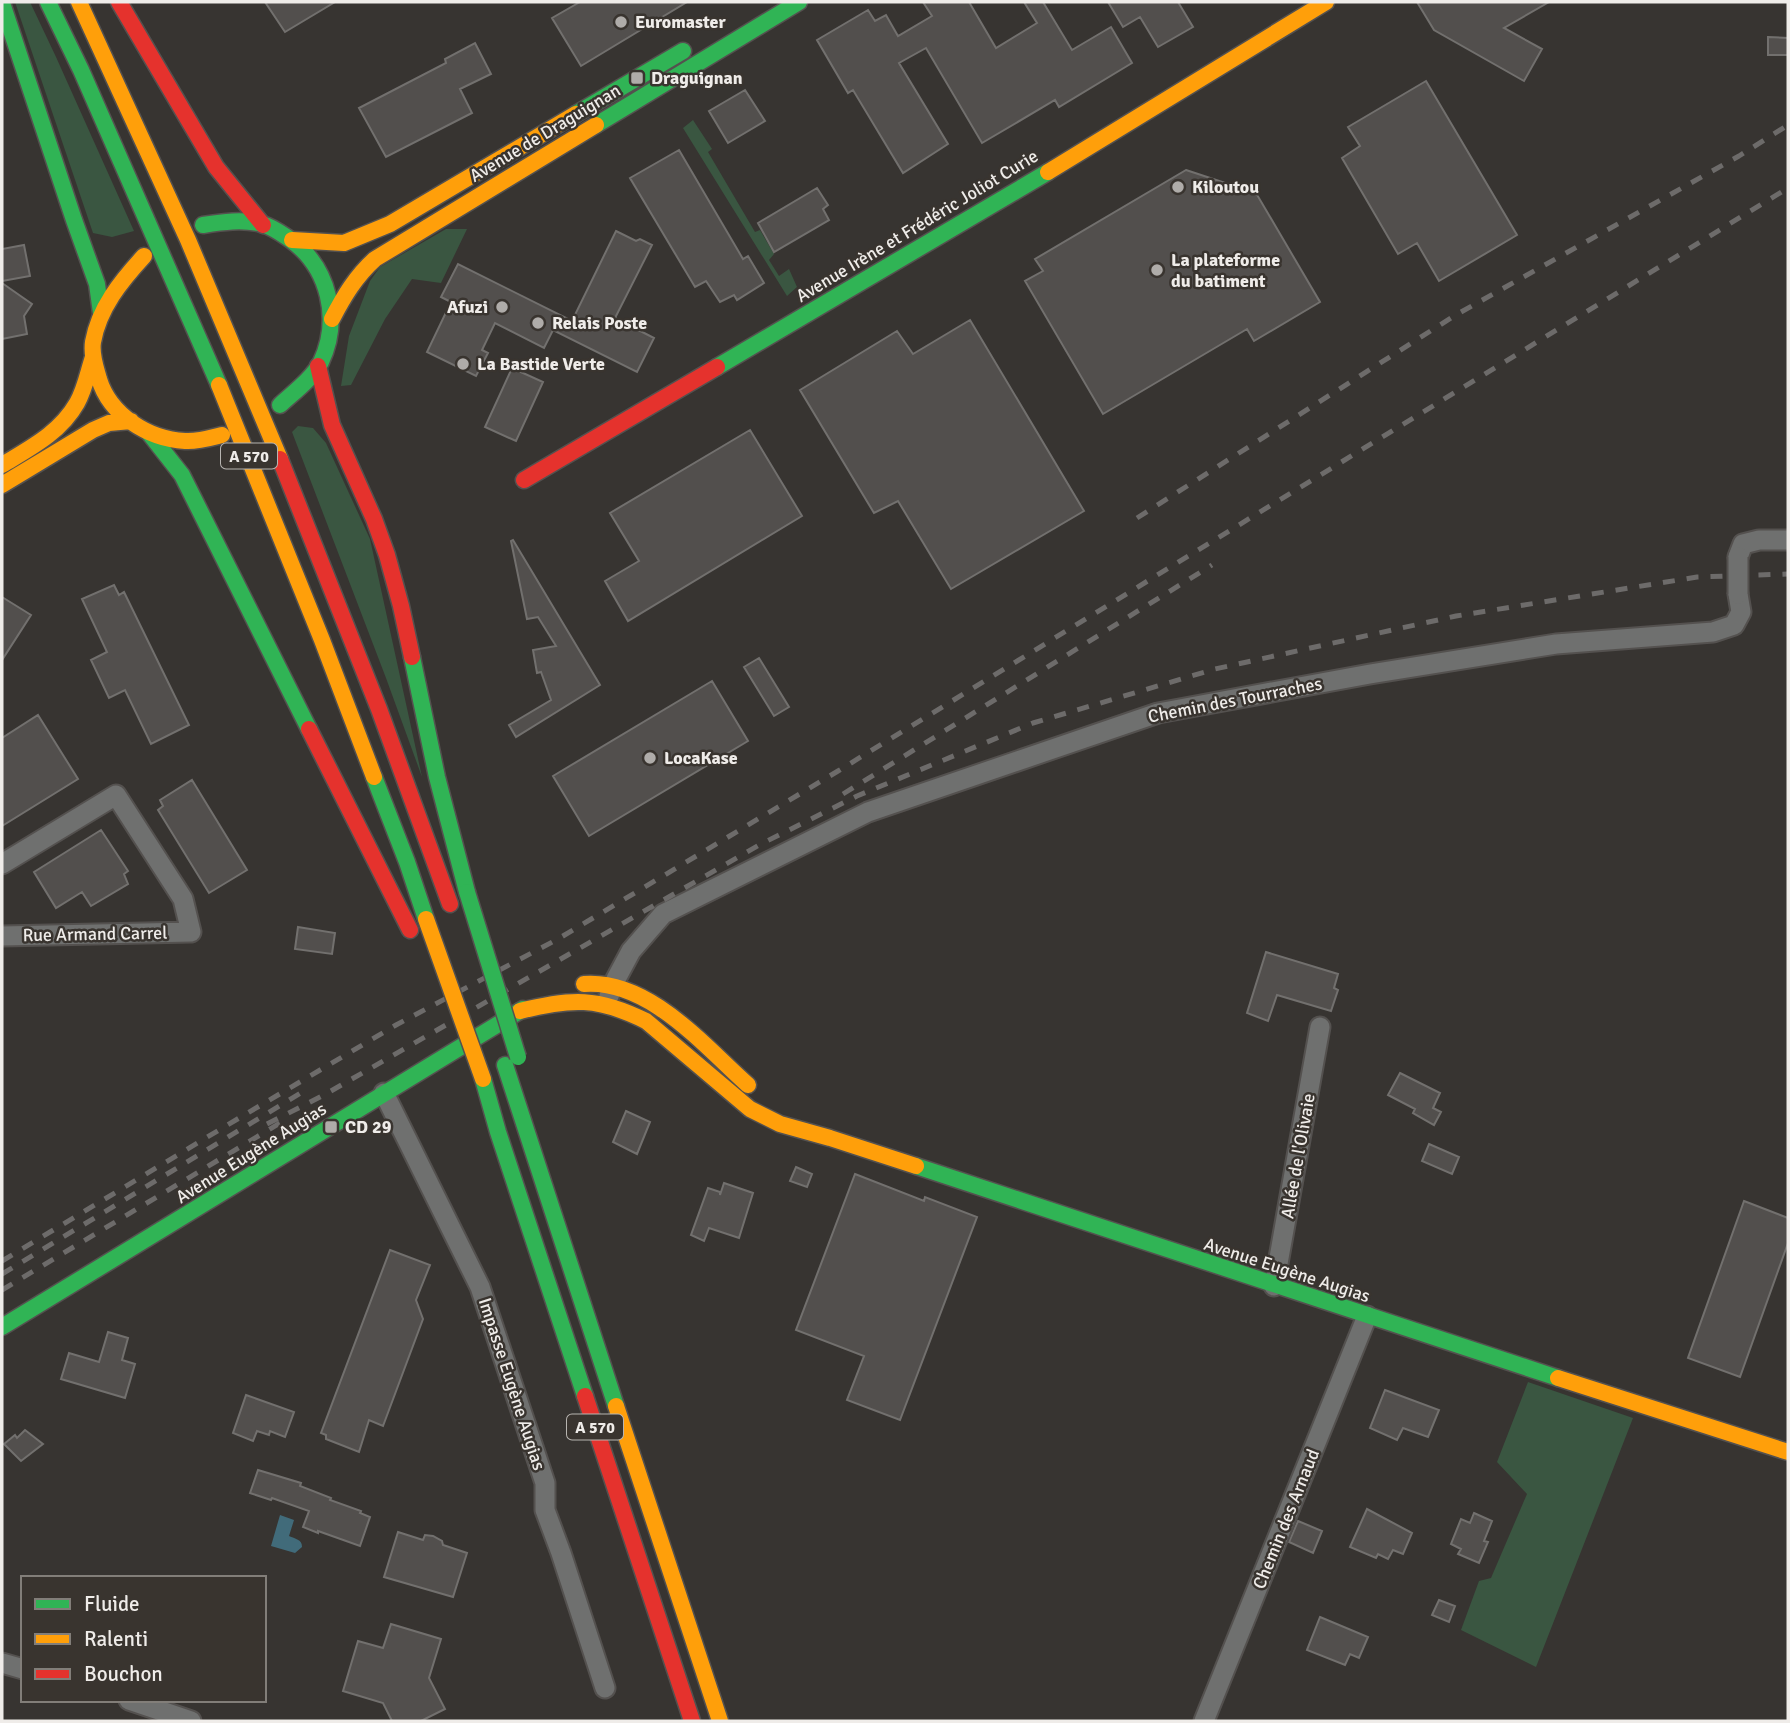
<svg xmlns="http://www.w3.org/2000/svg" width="1790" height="1723" font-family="Signika,sans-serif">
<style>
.green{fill:#3a5641}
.water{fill:#416b7a}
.building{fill:#524f4d;stroke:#72706e;stroke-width:2}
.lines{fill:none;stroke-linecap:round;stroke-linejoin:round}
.street-casing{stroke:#54514f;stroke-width:23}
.fast-casing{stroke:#54514f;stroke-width:19}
.slow-casing{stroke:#54514f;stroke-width:19}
.jam-casing{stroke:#54514f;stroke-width:19}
.street{stroke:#6f706f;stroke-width:19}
.fast{stroke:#30b455;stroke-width:16}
.slow{stroke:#ff9f0a;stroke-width:16}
.jam{stroke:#e5322d;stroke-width:16}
.rail{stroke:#6d6b6a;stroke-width:5;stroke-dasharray:12 12;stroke-linecap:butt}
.street-bridge-casing{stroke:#54514f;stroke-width:23;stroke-linecap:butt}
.fast-bridge-casing{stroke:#54514f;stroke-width:19;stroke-linecap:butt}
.slow-bridge-casing{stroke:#54514f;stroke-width:19;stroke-linecap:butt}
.street-bridge{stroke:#6f706f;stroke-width:19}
.fast-bridge{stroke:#30b455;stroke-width:16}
.slow-bridge{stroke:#ff9f0a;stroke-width:16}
.poi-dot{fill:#afaca9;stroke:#39342f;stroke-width:2.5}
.labels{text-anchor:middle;stroke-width:5;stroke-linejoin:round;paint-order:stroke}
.shield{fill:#39342f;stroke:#b8b5b1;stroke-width:2}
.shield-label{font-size:16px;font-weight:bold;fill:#efece9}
.poi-label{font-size:18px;font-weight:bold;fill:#efece9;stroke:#39342f;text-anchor:start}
.street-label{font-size:18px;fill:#efece9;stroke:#39342f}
</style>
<rect width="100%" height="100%" fill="#373431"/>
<path class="green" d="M 15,2 L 30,2 L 56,57 L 134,231 L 112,237 L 93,233 Z
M 693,120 L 712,149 L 708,152 L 755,232 L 760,230 L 774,254 L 769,260 L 779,276 L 789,269 L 797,287 L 787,296 L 683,128 Z
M 446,229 L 467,229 L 441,283 L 412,279 L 385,319 L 351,385 L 341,386 L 349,336 L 370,281 L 380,267 Z
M 298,426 L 313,428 L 326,443 L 370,539 L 422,777 L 386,678 L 292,432 Z
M 1528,1382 L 1633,1418 L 1536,1667 L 1461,1630 L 1479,1581 L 1491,1578 L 1527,1494 L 1497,1462 Z"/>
<path class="water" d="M 280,1515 L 294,1520 L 289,1536 C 295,1539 302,1539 302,1547 L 295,1553 L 271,1546 Z"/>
<path class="building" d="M 265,2 L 335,2 L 285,32 Z
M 580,2 L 687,2 L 581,66 L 552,18 Z
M 923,2 L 969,2 L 996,48 L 1037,23 L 1024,2 L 1043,2 L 1072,50 L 1111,27 L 1132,63 L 1059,107 L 1055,100 L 982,143 L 926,48 L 899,63 L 948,144 L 903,173 L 853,90 L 848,93 L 817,40 L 868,10 L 875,21 L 886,15 L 898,36 L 932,16 Z
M 1108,2 L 1178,2 L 1193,27 L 1158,47 L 1140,17 L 1123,27 Z
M 1417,2 L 1549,2 L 1504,28 L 1542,49 L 1524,81 L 1434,30 Z
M 1768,37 L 1788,38 L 1788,55 L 1768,55 Z
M 475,43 L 491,74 L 460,89 L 472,113 L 386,157 L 359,108 L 446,63 L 445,59 Z
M 1426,81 L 1517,235 L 1439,281 L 1417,243 L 1398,254 L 1342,158 L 1360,146 L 1348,127 Z
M 745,90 L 765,121 L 728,143 L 709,111 Z
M 679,150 L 743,259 L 748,256 L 764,283 L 737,300 L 734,295 L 720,302 L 706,281 L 695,287 L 630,178 Z
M 1186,170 L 1256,193 L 1320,302 L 1254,341 L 1247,329 L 1103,414 L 1025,281 L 1043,271 L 1035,259 Z
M 817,188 L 828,205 L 823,209 L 829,220 L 774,252 L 758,223 Z
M 616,231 L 636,241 L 640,239 L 652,245 L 615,318 L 654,338 L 637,372 L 553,330 L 544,348 L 495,323 L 482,350 L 488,353 L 476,376 L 427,352 L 451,302 L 441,297 L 458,264 L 572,321 Z
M 24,245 L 30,276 L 2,281 L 2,249 Z
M 2,283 L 32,304 L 24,316 L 27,334 L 2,339 Z
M 970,320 L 1084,511 L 951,589 L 898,501 L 874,513 L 800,390 L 897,331 L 913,354 Z
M 512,368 L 543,382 L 516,441 L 485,427 Z
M 750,430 L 802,516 L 628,621 L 605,581 L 639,561 L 610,513 Z
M 513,540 L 600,685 L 516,737 L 509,725 L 551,700 L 541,672 L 537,673 L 533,650 L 556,646 L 538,617 L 527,619 L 511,541 Z
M 114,585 L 119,595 L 124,592 L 189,725 L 151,744 L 125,690 L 109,698 L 91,660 L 107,652 L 82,599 Z
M 2,597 L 31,615 L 2,660 Z
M 759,658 L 789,707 L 774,716 L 744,667 Z
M 712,681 L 748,741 L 589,836 L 553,776 Z
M 38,715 L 78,779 L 2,826 L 2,738 Z
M 192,780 L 247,870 L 209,893 L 158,810 L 163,806 L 160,800 Z
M 101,830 L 128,871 L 124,874 L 128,884 L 91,906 L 82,892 L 56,908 L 34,872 Z
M 298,927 L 335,933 L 332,954 L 295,949 Z
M 1266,952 L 1338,974 L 1334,988 L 1338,990 L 1331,1011 L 1277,995 L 1268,1021 L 1247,1013 Z
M 1400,1073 L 1440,1093 L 1433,1108 L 1441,1112 L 1434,1125 L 1413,1113 L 1415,1109 L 1388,1095 Z
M 626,1111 L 650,1122 L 637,1154 L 613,1142 Z
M 1429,1144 L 1459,1157 L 1452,1174 L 1422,1161 Z
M 796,1167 L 812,1174 L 807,1187 L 790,1181 Z
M 855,1174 L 924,1201 L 925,1197 L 977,1217 L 900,1420 L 847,1400 L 864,1356 L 796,1330 Z
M 724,1183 L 753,1193 L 739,1238 L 709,1228 L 704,1241 L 691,1235 L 708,1188 L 720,1192 L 720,1195 Z
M 1744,1201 L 1788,1218 L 1788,1243 L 1740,1377 L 1688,1358 Z
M 390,1250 L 430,1265 L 416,1300 L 423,1319 L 383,1426 L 369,1420 L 359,1452 L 326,1439 L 326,1435 L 321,1433 Z
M 108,1332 L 128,1338 L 122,1360 L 135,1364 L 125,1398 L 61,1379 L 69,1353 L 99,1362 Z
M 1385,1390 L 1439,1410 L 1428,1437 L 1403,1428 L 1397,1440 L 1370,1428 Z
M 246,1395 L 294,1412 L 285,1437 L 270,1431 L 269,1435 L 257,1431 L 253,1441 L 233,1433 Z
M 25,1430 L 43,1444 L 21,1461 L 4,1444 L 15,1435 L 17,1438 Z
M 258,1470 L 301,1483 L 300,1486 L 331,1498 L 330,1500 L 361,1511 L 360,1513 L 370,1517 L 360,1546 L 318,1531 L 318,1533 L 303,1527 L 309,1511 L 272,1498 L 271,1500 L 250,1493 Z
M 1367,1509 L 1412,1533 L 1403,1554 L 1393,1550 L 1388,1559 L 1378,1554 L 1376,1558 L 1350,1547 Z
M 1474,1513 L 1492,1521 L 1484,1541 L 1488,1542 L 1479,1563 L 1458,1554 L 1461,1549 L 1451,1544 L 1461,1519 L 1470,1523 Z
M 1298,1521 L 1322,1531 L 1313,1553 L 1289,1542 Z
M 398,1532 L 423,1540 L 425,1535 L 433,1536 L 442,1541 L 443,1545 L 467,1553 L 453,1597 L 384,1577 Z
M 1439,1600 L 1455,1606 L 1449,1622 L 1432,1615 Z
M 1320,1617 L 1368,1637 L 1359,1658 L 1350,1654 L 1345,1665 L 1307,1650 Z
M 391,1624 L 441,1639 L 429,1678 L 445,1709 L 421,1721 L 392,1721 L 383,1703 L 343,1691 L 358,1641 L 383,1648 Z"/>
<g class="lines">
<g class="street-casing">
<path id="street" d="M 1738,557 L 1743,544 L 1759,540 L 1788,540
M 2,864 L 116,795 L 183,899 L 191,932 L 2,936
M 609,996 L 616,979 L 631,951 L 663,914 L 868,812 L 1158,713 L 1370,674 L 1556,644 L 1713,632 L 1734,625 L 1741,612 L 1738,594
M 384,1093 L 480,1287 L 545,1483 L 545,1510 L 561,1553 L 605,1688
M 1274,1286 L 1320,1027
M 2,1663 L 23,1669
M 129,1700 L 191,1721
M 1204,1721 L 1367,1316"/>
</g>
<g class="fast-casing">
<path id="fast" d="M 48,2 L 81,70 L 219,385
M 2,3 L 74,220 L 97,284 L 101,313
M 576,114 L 683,51
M 596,125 L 799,2
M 203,225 C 222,222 243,219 262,224 C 273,227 282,234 291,240 C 329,268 341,319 321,362 C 312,379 294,392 280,405
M 717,367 L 1048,172
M 149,433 L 182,475 L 309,729
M 412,657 L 437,777 L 467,892
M 374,777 L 407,862 L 426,919
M 505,1065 L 616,1406
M 483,1079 L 498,1132 L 585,1396
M 916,1166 L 1558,1378
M 2,1327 L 523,1009"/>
</g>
<g class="slow-casing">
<path id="slow" d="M 79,2 L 188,240 L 280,459
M 1048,172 L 1326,2
M 292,240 L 344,243 L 390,224 L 576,114
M 144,256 C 121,281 99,308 93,342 C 91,355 96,368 99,379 C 110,415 148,439 185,441 C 197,442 210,438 222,435
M 332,319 C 344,296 356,276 375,259 L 596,125
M 219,385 L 322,640 L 374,777
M 2,465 C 30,448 60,433 77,403 C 85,389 88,372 93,357
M 2,485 L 93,430 L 109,423 L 131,421
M 584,984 C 649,979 704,1046 748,1085
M 520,1011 C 571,998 598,997 646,1021 L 750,1109 L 780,1124 L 830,1138 L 916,1166
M 1558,1378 L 1788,1452
M 616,1406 L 720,1721"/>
</g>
<g class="jam-casing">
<path id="jam" d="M 119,2 L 216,167 L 263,225
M 318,366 L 332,425 L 374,519 L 387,555 L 401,606 L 412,657
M 280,459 L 379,709 L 450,904
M 524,480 L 717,367
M 309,729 L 410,930
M 585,1396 L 692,1721"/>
</g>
<use href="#street" class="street"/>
<use href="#fast" class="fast"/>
<use href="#slow" class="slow"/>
<use href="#jam" class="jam"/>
<path class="rail" d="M 1137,518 L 1454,316 L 1739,156 L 1788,125
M 843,794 L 1212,565
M 267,1124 L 324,1095 L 761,844 L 857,796 L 1033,723 L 1215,669 L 1456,616 L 1697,577 L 1788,574
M 2,1261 L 224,1127 L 396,1025 L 558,939 L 838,771 L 1788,188
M 2,1274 L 309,1088
M 2,1290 L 280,1123"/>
<g class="street-bridge-casing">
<path id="street-bridge" d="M 1738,557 L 1738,594"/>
</g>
<g class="fast-bridge-casing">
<path id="fast-bridge" d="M 467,892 L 518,1057"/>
</g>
<g class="slow-bridge-casing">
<path id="slow-bridge" d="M 426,919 L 483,1079"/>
</g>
<use href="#street-bridge" class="street-bridge"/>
<use href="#fast-bridge" class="fast-bridge"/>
<use href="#slow-bridge" class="slow-bridge"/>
</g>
<g class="poi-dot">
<circle cx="621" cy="22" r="7"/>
<rect x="630" y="71" width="14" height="14" rx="3.5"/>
<circle cx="1178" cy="187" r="7"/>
<circle cx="1157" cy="270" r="7"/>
<circle cx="502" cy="307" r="7"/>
<circle cx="538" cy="323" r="7"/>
<circle cx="463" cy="364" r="7"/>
<circle cx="650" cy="758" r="7"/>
<rect x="324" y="1120" width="14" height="14" rx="3.5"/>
</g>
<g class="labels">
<g class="shield">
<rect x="221" y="443.5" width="56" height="25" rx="5"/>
<rect x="567" y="1414.5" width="56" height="25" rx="5"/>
</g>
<g class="shield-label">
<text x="249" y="462">A 570</text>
<text x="595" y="1433">A 570</text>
</g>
<g class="poi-label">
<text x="635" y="28">Euromaster</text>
<text x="651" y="84">Draguignan</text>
<text x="1192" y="193">Kiloutou</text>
<text x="1171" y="266">La plateforme<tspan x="1171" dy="21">du batiment</tspan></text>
<text x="488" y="313" text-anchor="end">Afuzi</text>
<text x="552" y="329">Relais Poste</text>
<text x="477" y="370">La Bastide Verte</text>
<text x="664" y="764">LocaKase</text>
<text x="345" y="1133">CD 29</text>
</g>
<g class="street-label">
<text transform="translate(545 133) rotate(-31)" y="6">Avenue de Draguignan</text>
<text transform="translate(917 226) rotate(-31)" y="6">Avenue Irène et Frédéric Joliot Curie</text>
<text transform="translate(1235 700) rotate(-11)" y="6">Chemin des Tourraches</text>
<text transform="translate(95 934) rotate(-1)" y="6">Rue Armand Carrel</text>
<text transform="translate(251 1153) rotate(-32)" y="6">Avenue Eugène Augias</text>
<text transform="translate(1298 1156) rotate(-80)" y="6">Allée de l'Olivaie</text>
<text transform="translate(1287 1270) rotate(18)" y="6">Avenue Eugène Augias</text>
<text transform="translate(512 1384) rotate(72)" y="6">Impasse Eugène Augias</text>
<text transform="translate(1286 1519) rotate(-68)" y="6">Chemin des Arnaud</text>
</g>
</g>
<rect width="1790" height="1723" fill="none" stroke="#efece9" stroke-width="7"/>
<rect x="21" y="1576" width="245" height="126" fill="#39342f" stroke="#827e79" stroke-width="2"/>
<rect x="35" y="1599" width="35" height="10" fill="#30b455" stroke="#827e79" stroke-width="2"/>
<text x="84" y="1611" font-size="21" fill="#efece9">Fluide</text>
<rect x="35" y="1634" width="35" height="10" fill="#ff9f0a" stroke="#827e79" stroke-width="2"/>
<text x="84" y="1646" font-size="21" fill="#efece9">Ralenti</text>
<rect x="35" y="1669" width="35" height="10" fill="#e5322d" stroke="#827e79" stroke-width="2"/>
<text x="84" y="1681" font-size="21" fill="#efece9">Bouchon</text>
</svg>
